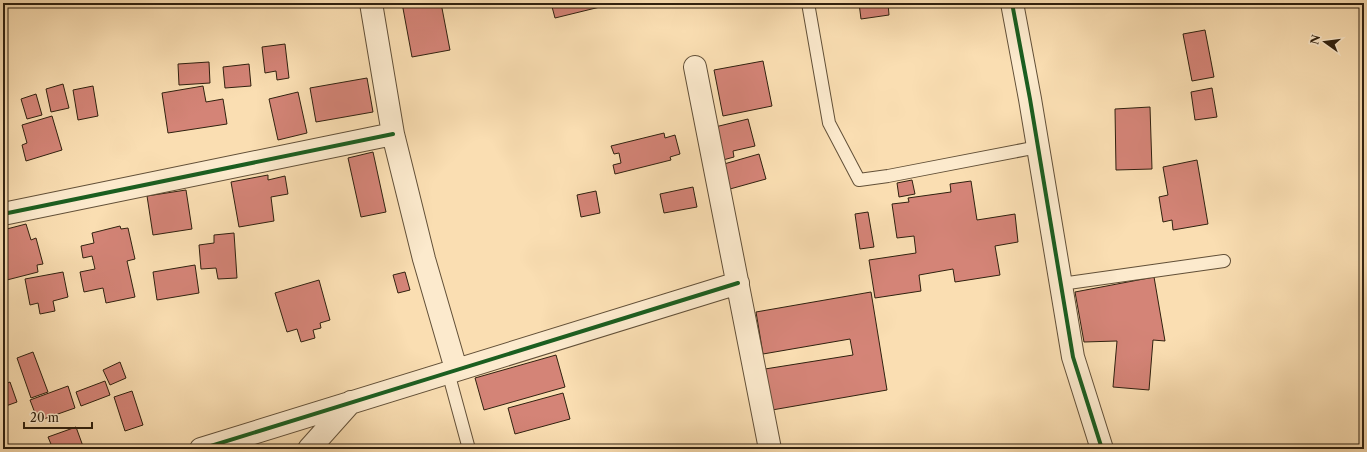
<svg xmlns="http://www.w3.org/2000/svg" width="1367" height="452" font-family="'Libre Caslon Text',serif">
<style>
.building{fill:#d48477;stroke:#30210f}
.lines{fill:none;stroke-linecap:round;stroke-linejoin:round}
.service-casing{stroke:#625038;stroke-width:14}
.minor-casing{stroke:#625038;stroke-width:24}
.service{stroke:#fceacd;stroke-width:12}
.minor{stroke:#fceacd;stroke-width:22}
.cycleway-casing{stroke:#fceacd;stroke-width:6}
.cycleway{stroke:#1b5e20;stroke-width:4}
</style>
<rect width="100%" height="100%" fill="#fadeb2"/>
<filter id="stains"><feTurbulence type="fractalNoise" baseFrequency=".005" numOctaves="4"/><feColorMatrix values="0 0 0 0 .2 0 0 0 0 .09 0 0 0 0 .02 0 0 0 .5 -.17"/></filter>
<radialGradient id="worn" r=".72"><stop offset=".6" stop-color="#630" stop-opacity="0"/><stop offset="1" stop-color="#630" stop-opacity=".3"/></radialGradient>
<path class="building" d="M 402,3 L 441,3 L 450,50 L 412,57 Z
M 551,3 L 604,3 L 604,6 L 555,18 Z
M 859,3 L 888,3 L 889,15 L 861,19 Z
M 1205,30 L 1214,77 L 1192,81 L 1183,34 Z
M 285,44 L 289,78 L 277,80 L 276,71 L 265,73 L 262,47 Z
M 763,61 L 772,106 L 723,116 L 714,70 Z
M 209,62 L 210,83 L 179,85 L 178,64 Z
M 249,64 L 251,86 L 225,88 L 223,67 Z
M 367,78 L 373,112 L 316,122 L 310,88 Z
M 63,84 L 69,108 L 51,112 L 46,89 Z
M 93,86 L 98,116 L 78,120 L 73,90 Z
M 203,86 L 206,102 L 223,99 L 227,124 L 168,133 L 162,93 Z
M 1212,88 L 1217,117 L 1195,120 L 1191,92 Z
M 298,92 L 307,133 L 278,140 L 269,99 Z
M 36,94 L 42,115 L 27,119 L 21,99 Z
M 1150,107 L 1152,169 L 1116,170 L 1115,109 Z
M 52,116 L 62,150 L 26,161 L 22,145 L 27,143 L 22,125 Z
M 748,119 L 755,146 L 733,151 L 734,157 L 723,160 L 715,127 Z
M 664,133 L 665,138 L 675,135 L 680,154 L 670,157 L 671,160 L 615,174 L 613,165 L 621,163 L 619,153 L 614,154 L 611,146 Z
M 373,152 L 386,212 L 361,217 L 348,158 Z
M 759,154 L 766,179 L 730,189 L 724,164 Z
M 1197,160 L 1208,224 L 1173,230 L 1172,220 L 1163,222 L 1159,197 L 1168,195 L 1163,167 Z
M 268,175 L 268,180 L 285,176 L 288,194 L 271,197 L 274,221 L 239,227 L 231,182 Z
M 912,180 L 915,194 L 899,197 L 897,183 Z
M 971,181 L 977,220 L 1015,214 L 1018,242 L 995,246 L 1000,275 L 955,282 L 953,269 L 919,275 L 921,291 L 875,298 L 869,260 L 916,253 L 914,236 L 897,238 L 892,204 L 909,202 L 908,198 L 951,192 L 950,184 Z
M 693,187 L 697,207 L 664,213 L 660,194 Z
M 186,190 L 192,229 L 153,235 L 147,196 Z
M 596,191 L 600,213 L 581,217 L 577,195 Z
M 868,212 L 874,247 L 860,249 L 855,214 Z
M 26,224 L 31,240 L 36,238 L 43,264 L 37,265 L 38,272 L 3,281 L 3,230 Z
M 120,226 L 121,229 L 128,228 L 135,259 L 127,261 L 135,297 L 106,303 L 103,288 L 84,292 L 80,272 L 95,269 L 92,256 L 83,258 L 81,246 L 94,243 L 92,233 Z
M 234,233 L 237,278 L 218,279 L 216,268 L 201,269 L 199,245 L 214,243 L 214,235 Z
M 195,265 L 199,293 L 157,300 L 153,272 Z
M 63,272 L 68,297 L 53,301 L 55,311 L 40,314 L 38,303 L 30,305 L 25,279 Z
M 405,272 L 410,290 L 398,293 L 393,275 Z
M 1154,277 L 1165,341 L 1153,340 L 1149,390 L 1113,387 L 1117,341 L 1084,342 L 1075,292 Z
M 319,280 L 330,320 L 320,323 L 321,328 L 313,330 L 315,338 L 301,342 L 297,329 L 287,332 L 275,293 Z
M 871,292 L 887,390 L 772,410 L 765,369 L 853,355 L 850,339 L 763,354 L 756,312 Z
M 33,352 L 48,392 L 31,398 L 17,358 Z
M 556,355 L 565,387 L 484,410 L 475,378 Z
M 120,362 L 126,378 L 110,385 L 103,370 Z
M 105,381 L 110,395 L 81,406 L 76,392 Z
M 10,382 L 17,402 L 3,407 L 3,385 Z
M 68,386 L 75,408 L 38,421 L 30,400 Z
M 132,391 L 143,425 L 125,431 L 114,397 Z
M 563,393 L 570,419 L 515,434 L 508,408 Z
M 76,427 L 84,449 L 53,449 L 48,437 Z
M 1066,445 L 1067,449 L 1049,449 Z"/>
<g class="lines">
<g class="service-casing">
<path id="service" d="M 808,3 L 829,123 L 859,180 L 888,176 L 1038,147
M 1061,284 L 1224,261
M 448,372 L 469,449"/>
</g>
<g class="minor-casing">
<path id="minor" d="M 371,3 L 393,134 L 424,259 L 456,369
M 1012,3 L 1030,99 L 1073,357 L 1102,449
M 695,67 L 770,449
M 3,214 L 393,134
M 201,449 L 738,283
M 309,449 L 351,402"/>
</g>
<use href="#service" class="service"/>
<use href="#minor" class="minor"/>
<g class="cycleway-casing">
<path id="cycleway" d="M 1012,3 L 1030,99 L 1073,357 L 1102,449
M 3,214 L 393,134
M 201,449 L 738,283"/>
</g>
<use href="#cycleway" class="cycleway"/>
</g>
<rect width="1367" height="452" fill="none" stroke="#fadeb2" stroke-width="16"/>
<rect x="4" y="4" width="1359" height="444" fill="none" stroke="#30210f" stroke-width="2"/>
<rect x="8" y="8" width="1351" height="436" fill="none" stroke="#30210f"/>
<g transform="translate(1325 42) rotate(284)" stroke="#fceacd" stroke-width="3" paint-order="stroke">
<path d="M0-3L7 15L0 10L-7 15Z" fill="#30210f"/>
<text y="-6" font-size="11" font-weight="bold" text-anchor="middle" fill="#30210f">N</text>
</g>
<path d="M24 422v6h68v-6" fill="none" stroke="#30210f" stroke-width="2"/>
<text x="30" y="422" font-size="12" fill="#30210f" stroke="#fceacd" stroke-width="3" paint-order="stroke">20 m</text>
<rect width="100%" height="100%" filter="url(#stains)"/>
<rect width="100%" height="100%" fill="url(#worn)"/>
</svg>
